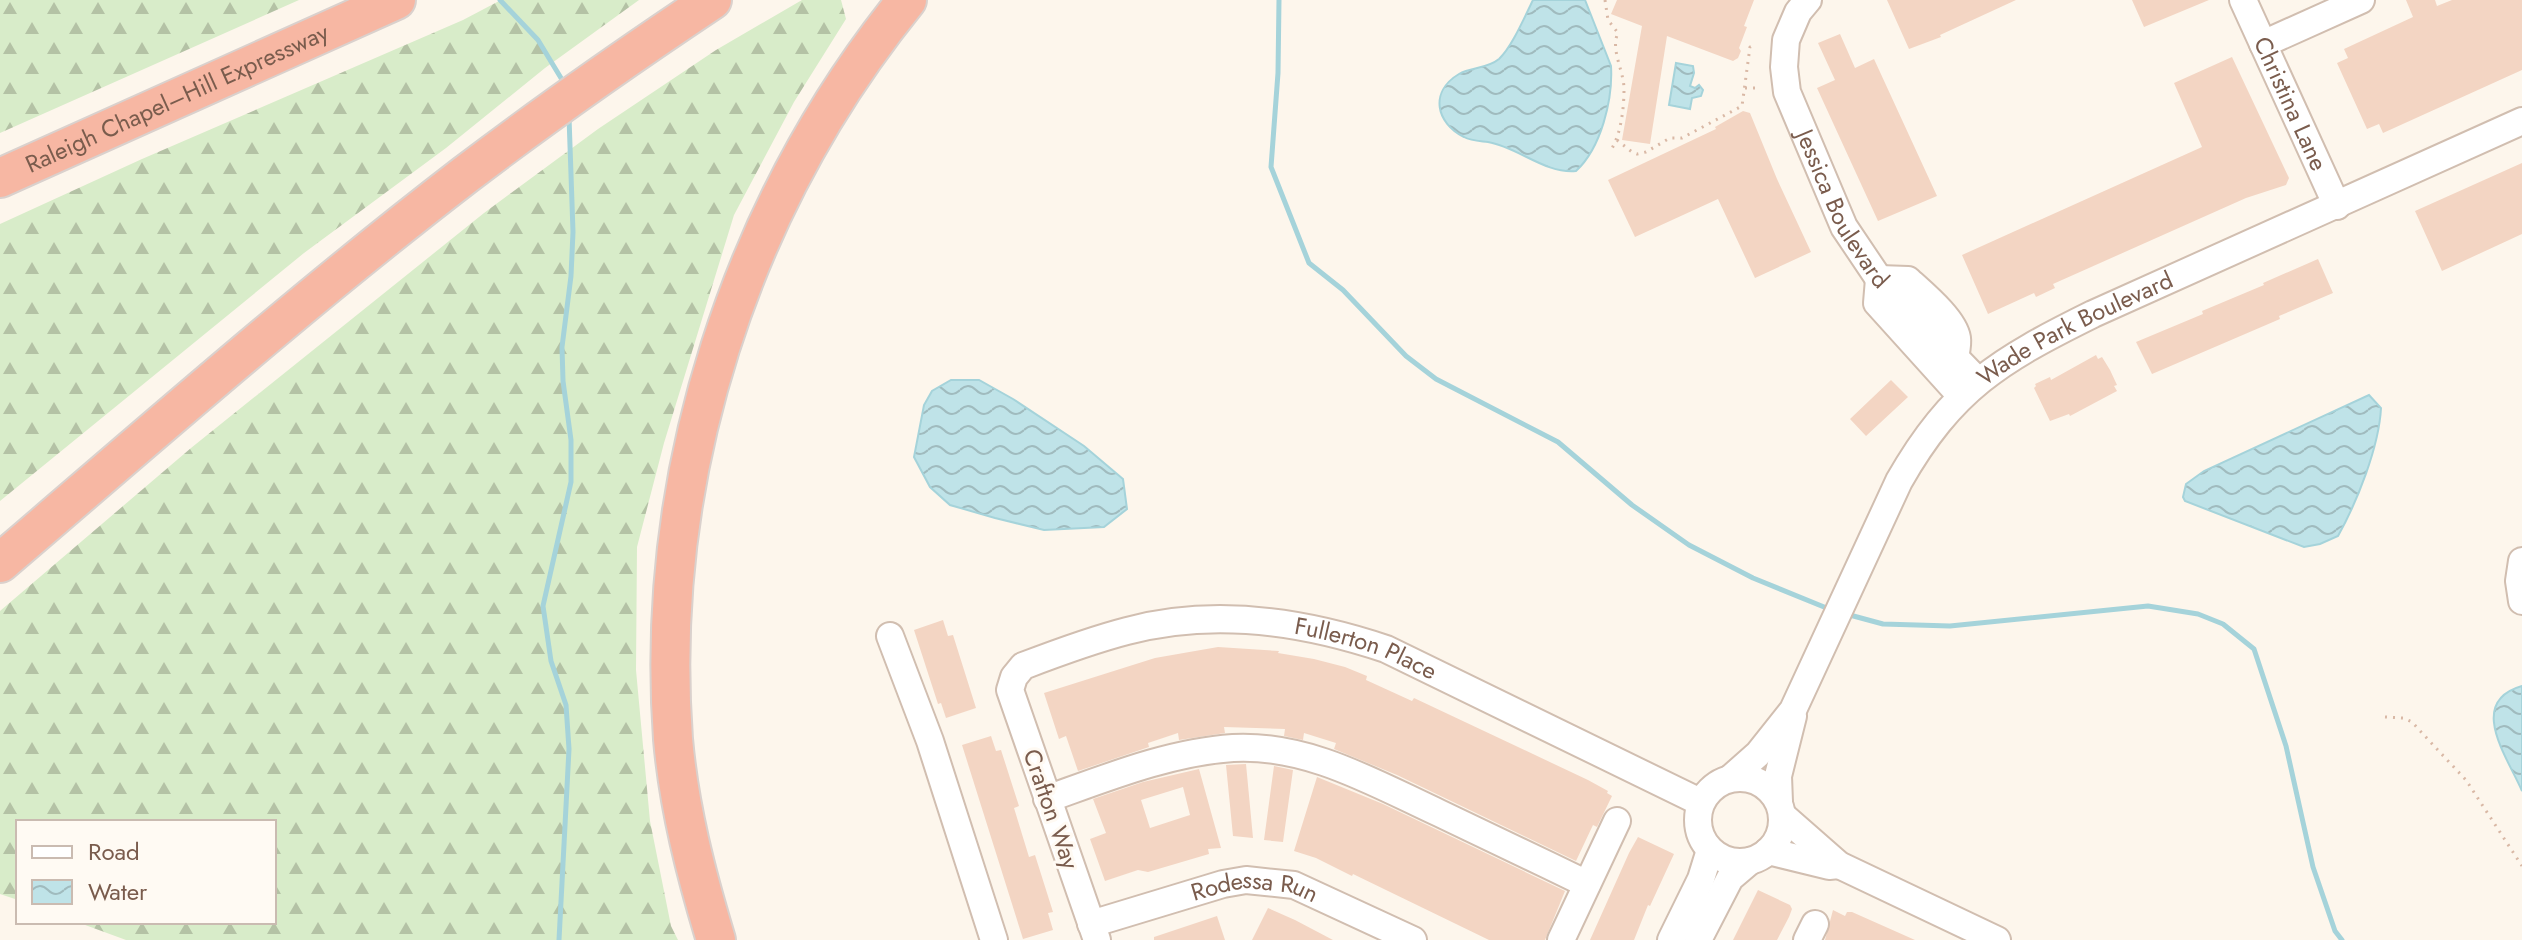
<svg xmlns="http://www.w3.org/2000/svg" width="2522" height="940" font-family="Jost,sans-serif">
<style>
.forest{fill:url(#forest-firs)}
.water{fill:url(#water-waves);stroke:#a5d3da;stroke-width:2}
.lines{fill:none;stroke-linecap:round;stroke-linejoin:round}
.stream{stroke:#a5d3da;stroke-width:5}
.building{fill:#f3d5c3;fill-rule:evenodd}
.minor-casing{stroke:#d1beb0;stroke-width:30}
.highway-casing{stroke:#dad1cd;stroke-width:42}
.path{stroke:#d9b8a5;stroke-width:3;stroke-dasharray:2 6;stroke-linecap:butt}
.minor{stroke:#fff;stroke-width:26}
.highway{stroke:#f7b7a3;stroke-width:38}
.labels{text-anchor:middle;stroke-width:6;stroke-linejoin:round;paint-order:stroke}
.street-label{font-size:24px;fill:#7a5c4d;stroke:#fffaf3}
</style>
<defs>
<pattern id="forest-firs" width="22" height="20" patternUnits="userSpaceOnUse" patternTransform="scale(2)"><rect width="22" height="20" fill="#d8ecc9"/><path d="M5 1l3.5 6h-7zM16 11l3.5 6h-7z" fill="#b4c2a5"/></pattern>
<pattern id="water-waves" width="16" height="10" patternUnits="userSpaceOnUse" patternTransform="scale(2)"><rect width="16" height="10" fill="#bfe3e8"/><path d="M0 5q4-4 8 0t8 0" fill="none" stroke="#a0bbbe"/></pattern>
</defs>
<rect width="100%" height="100%" fill="#fdf6ec"/>
<path class="forest" d="M 0,0 L 299,0 L 0,133 Z
M 501,0 L 639,0 L 545,68 L 446,148 L 304,253 L 0,501 L 0,224 L 142,159 L 463,20 Z
M 802,0 L 841,0 L 846,19 L 794,102 L 734,215 L 664,443 L 637,547 L 636,670 L 650,821 L 671,926 L 678,940 L 126,940 L 77,922 L 274,922 L 274,822 L 18,822 L 18,900 L 0,894 L 0,611 L 191,448 L 484,213 L 598,129 L 716,50 Z"/>
<path class="water" d="M 1533,0 L 1585,0 L 1611,66 C 1613,100 1601,148 1576,171 C 1545,174 1518,147 1488,142 C 1480,141 1471,141 1464,137 C 1436,123 1429,92 1459,74 C 1471,67 1487,69 1499,59 C 1512,47 1525,16 1533,0 Z
M 1676,63 L 1693,66 L 1694,73 L 1690,86 L 1695,88 L 1699,85 L 1703,90 L 1701,96 L 1692,98 L 1690,109 L 1669,105 Z
M 951,380 L 979,380 L 1013,399 L 1084,446 L 1123,479 L 1127,509 L 1104,527 L 1044,530 L 995,518 L 950,505 L 930,487 L 914,457 L 924,405 L 932,391 Z
M 2369,395 L 2381,408 C 2379,447 2357,502 2338,536 L 2320,544 L 2304,547 L 2185,501 L 2183,497 L 2186,484 L 2204,471 Z
M 2522,686 L 2522,791 C 2508,758 2466,702 2522,686 Z"/>
<g class="lines">
<path class="stream" d="M 500,0 L 538,40 L 564,83
M 1279,0 L 1278,73 L 1271,167 L 1309,263 L 1343,290 L 1406,356 L 1436,379 L 1558,442 L 1632,505 L 1689,545 L 1753,578 L 1829,609
M 1846,614 L 1883,624 L 1950,626 L 2148,606 L 2198,614 L 2223,624 L 2254,649 L 2286,746 L 2313,867 L 2335,931 L 2342,940
M 559,940 L 569,749 L 566,705 L 551,661 L 543,606 L 571,482 L 571,440 L 563,381 L 562,347 L 571,276 L 573,232 L 569,117"/>
</g>
<path class="building" d="M 1617,0 L 1754,0 L 1744,26 L 1747,27 L 1739,48 L 1741,51 L 1738,58 L 1733,61 L 1667,36 L 1650,144 L 1622,140 L 1642,26 L 1611,14 Z
M 1887,0 L 2016,0 L 1940,35 L 1941,37 L 1909,49 Z
M 2132,0 L 2209,0 L 2144,27 Z
M 2406,0 L 2435,0 L 2437,6 L 2452,0 L 2522,0 L 2522,70 L 2383,133 L 2379,124 L 2367,129 L 2337,63 L 2348,58 L 2344,49 L 2413,17 Z
M 1840,34 L 1855,68 L 1874,59 L 1937,196 L 1878,221 L 1817,88 L 1835,80 L 1818,43 Z
M 2232,57 L 2289,178 L 2286,185 L 2246,198 L 2053,284 L 2055,288 L 2036,297 L 2034,293 L 1988,314 L 1962,255 L 2202,147 L 2174,83 Z
M 1743,111 L 1750,113 L 1777,179 L 1811,252 L 1755,278 L 1718,199 L 1635,237 L 1608,180 L 1716,129 L 1715,127 Z
M 2522,163 L 2522,234 L 2442,271 L 2415,211 Z
M 2318,259 L 2333,293 L 2279,316 L 2280,319 L 2152,374 L 2136,342 L 2203,314 L 2202,311 L 2264,285 L 2263,283 Z
M 2096,355 L 2098,359 L 2102,357 L 2110,370 L 2117,385 L 2114,386 L 2117,391 L 2070,416 L 2069,414 L 2050,421 L 2034,388 L 2036,386 L 2035,384 L 2050,377 L 2051,380 Z
M 1891,380 L 1908,397 L 1866,436 L 1850,419 Z
M 943,620 L 948,636 L 953,635 L 976,708 L 946,718 L 941,703 L 938,704 L 914,630 Z
M 1218,647 L 1279,651 L 1278,653 L 1314,659 L 1345,667 L 1367,676 L 1366,680 L 1412,701 L 1414,698 L 1588,780 L 1608,791 L 1607,793 L 1612,796 L 1597,827 L 1593,825 L 1576,861 L 1397,775 L 1334,749 L 1336,743 L 1304,733 L 1303,740 L 1284,736 L 1285,729 L 1224,727 L 1225,733 L 1179,740 L 1178,733 L 1148,743 L 1149,747 L 1078,771 L 1066,736 L 1059,739 L 1044,693 L 1155,658 Z
M 991,736 L 996,751 L 1001,750 L 1019,806 L 1014,808 L 1029,857 L 1035,855 L 1053,912 L 1048,913 L 1053,930 L 1023,939 L 962,745 Z
M 1246,764 L 1253,838 L 1233,836 L 1226,765 Z
M 1274,766 L 1293,770 L 1283,842 L 1264,840 Z
M 1199,769 L 1221,848 L 1208,849 L 1209,854 L 1148,872 L 1138,870 L 1105,881 L 1090,839 L 1106,833 L 1093,799 L 1143,782 ZM 1183,787 L 1190,815 L 1150,828 L 1141,800 Z
M 1317,777 L 1383,804 L 1565,891 L 1545,940 L 1489,940 L 1353,874 L 1352,876 L 1316,858 L 1294,851 Z
M 1638,837 L 1674,854 L 1650,906 L 1648,905 L 1634,940 L 1590,940 L 1629,853 Z
M 1758,890 L 1790,905 L 1792,909 L 1789,917 L 1777,940 L 1733,940 Z
M 1268,908 L 1295,920 L 1333,940 L 1252,940 Z
M 1833,910 L 1845,916 L 1847,912 L 1852,912 L 1915,940 L 1825,940 Z
M 1217,916 L 1225,940 L 1154,940 L 1154,937 Z"/>
<g class="lines">
<g class="minor-casing">
<g id="minor">
<path id="s1" d="M 1808,0 L 1798,12 L 1786,40 L 1784,67 L 1787,92 L 1844,227 L 1879,279 L 1978,381"/>
<path id="s2" d="M 2243,0 L 2337,206"/>
<path d="M 2263,44 L 2361,0"/>
<path d="M 1879,279 L 1877,303 L 1961,396"/>
<path d="M 1879,279 L 1908,280 C 1922,293 1954,319 1957,338 C 1958,344 1956,352 1955,358"/>
<path d="M 2522,561 L 2519,581 L 2522,601"/>
<path d="M 890,636 L 930,741 L 994,940"/>
<path id="s3" d="M 1732,777 L 1758,754 L 1793,710 L 1899,481 C 1952,388 2000,360 2093,314 L 2522,121"/>
<circle cx="1740" cy="820" r="42"/>
<path d="M 1047,799 C 1106,778 1170,752 1233,748 C 1308,744 1374,783 1439,813 C 1489,837 1538,860 1587,884"/>
<path d="M 1779,802 L 1778,776 L 1793,716"/>
<path d="M 1782,815 L 1839,865 L 1997,940"/>
<path d="M 1768,851 L 1829,866 L 1839,865"/>
<path id="s4" d="M 1091,924 L 1223,884 L 1246,880 L 1294,885 L 1413,940"/>
<path id="s5" d="M 1097,940 L 1010,690 L 1014,677 L 1023,666 C 1057,653 1092,640 1127,631 C 1213,608 1303,621 1386,649 L 1700,802"/>
<path d="M 1561,940 L 1617,821"/>
<path d="M 1671,940 L 1701,879 L 1710,850"/>
<path d="M 1698,940 L 1730,878 L 1750,861"/>
<path d="M 1807,940 L 1815,924"/>
</g>
</g>
<g class="highway-casing">
<g id="highway">
<path id="s6" d="M 0,178 L 396,0"/>
<path d="M 0,563 C 153,432 305,298 465,175 C 545,114 628,56 712,0"/>
<path d="M 716,940 C 696,874 679,808 673,739 C 654,474 740,206 907,0"/>
</g>
</g>
<path class="path" d="M 1605,0 L 1608,20 L 1618,33 C 1610,49 1624,71 1624,89 C 1624,108 1621,134 1611,150
M 1745,88 L 1757,88
M 1617,140 L 1632,152 L 1637,154 L 1646,152 L 1670,138 L 1682,138 L 1742,106 L 1750,47 L 1756,46
M 2385,717 L 2403,718 L 2412,722 L 2435,747 L 2466,780 L 2522,866"/>
<use href="#minor" class="minor"/>
<use href="#highway" class="highway"/>
</g>
<g class="labels">
<g class="street-label">
<text dy="8" stroke="none"><textPath href="#s6" startOffset="194">Raleigh Chapel–Hill Expressway</textPath></text>
<text dy="8" stroke="none"><textPath href="#s2" startOffset="114">Christina Lane</textPath></text>
<text dy="8" stroke="none"><textPath href="#s1" startOffset="228">Jessica Boulevard</textPath></text>
<text dy="8" stroke="none"><textPath href="#s3" startOffset="582">Wade Park Boulevard</textPath></text>
<text dy="8" stroke="none"><textPath href="#s5" startOffset="646">Fullerton Place</textPath></text>
<text transform="translate(1051 809) rotate(71)" y="8">Crafton Way</text>
<text dy="8" stroke="none"><textPath href="#s4" startOffset="170">Rodessa Run</textPath></text>
</g>
</g>
<rect x="16" y="820" width="260" height="104" fill="#fffaf3" stroke="#cabbb1" stroke-width="2"/>
<rect x="32" y="846" width="40" height="12" fill="#ffffff" stroke="#cabbb1" stroke-width="2"/>
<text x="88" y="860" font-size="24" fill="#7a5c4d">Road</text>
<rect x="32" y="880" width="40" height="24" fill="url(#water-waves)" stroke="#cabbb1" stroke-width="2"/>
<text x="88" y="900" font-size="24" fill="#7a5c4d">Water</text>
</svg>
